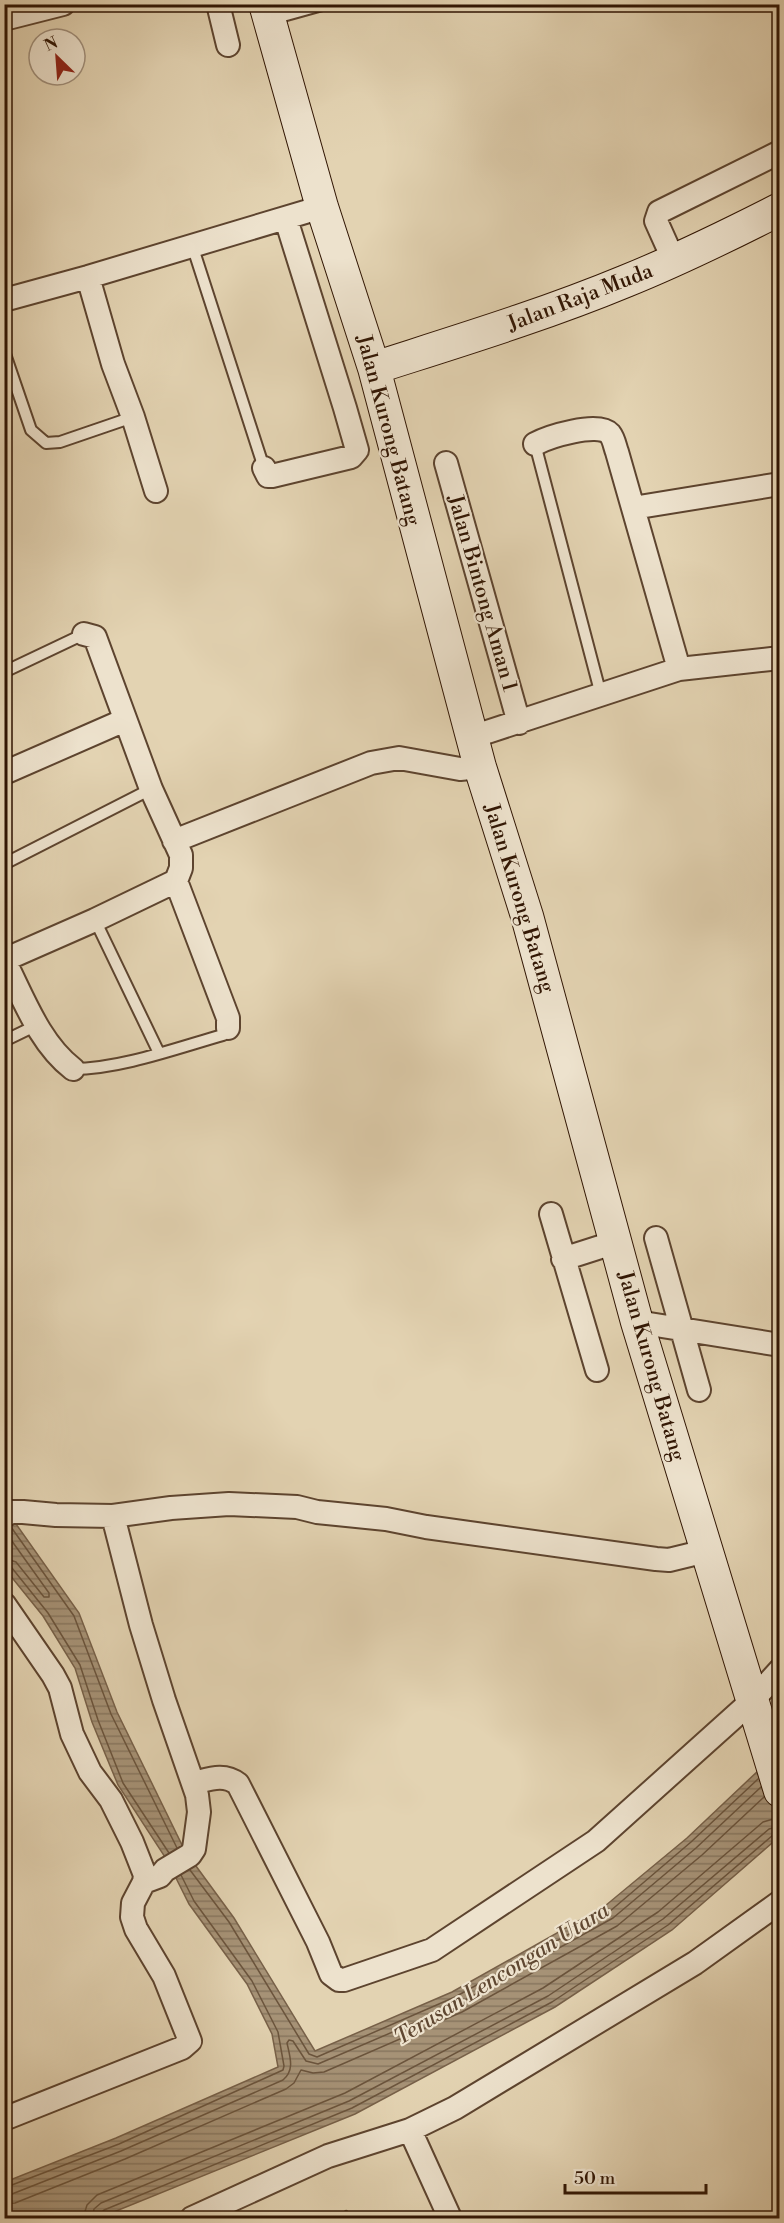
<svg xmlns="http://www.w3.org/2000/svg" width="784" height="2223" font-family="'Libre Bodoni',serif">
<style>
.water{fill:url(#water-rules);stroke:#776048;stroke-width:1.5}
.lines{fill:none;stroke-linecap:round;stroke-linejoin:round}
.shore{stroke:#6b543c;stroke-width:1.5}
.stream{stroke:#776048;stroke-width:6}
.lane-casing{stroke:#5d442f;stroke-width:14}
.street-casing{stroke:#5d442f;stroke-width:26}
.secondary-casing{stroke:#301503;stroke-width:34}
.lane{stroke:#ede2cd;stroke-width:10}
.street{stroke:#ede2cd;stroke-width:22}
.secondary{stroke:#ede2cd;stroke-width:32}
.labels{text-anchor:middle;stroke-width:4.5;stroke-linejoin:round;paint-order:stroke}
.street-label{font-size:21px;fill:#301503;stroke:#ede2cd}
.water-label{font-size:22px;font-style:italic;fill:#5f4731;stroke:#ede2cd}
</style>
<defs>
<pattern id="water-rules" width="6" height="5" patternUnits="userSpaceOnUse" patternTransform="scale(1.5)"><rect width="6" height="5" fill="#a69276"/><path d="M0 2.5h6" fill="none" stroke="#88765f"/></pattern>
</defs>
<rect width="100%" height="100%" fill="#e3d3b2"/>
<filter id="stains"><feTurbulence type="fractalNoise" baseFrequency=".00333" numOctaves="4"/><feColorMatrix values="0 0 0 0 .2 0 0 0 0 .09 0 0 0 0 .02 0 0 0 .5 -.17"/></filter>
<radialGradient id="worn" r=".72"><stop offset=".6" stop-color="#630" stop-opacity="0"/><stop offset="1" stop-color="#630" stop-opacity=".3"/></radialGradient>
<path class="water" d="M 4,1507 L 79,1613 L 117,1712 L 185,1851 L 234,1918 L 315,2051 L 452,1992 L 605,1906 L 687,1838 L 779,1751 L 779,1837 L 672,1930 L 555,2007 L 355,2114 L 99,2218 L 5,2218 L 5,2182 L 116,2138 L 278,2067 L 272,2034 L 247,1984 L 189,1904 L 167,1860 L 118,1785 L 92,1722 L 75,1668 L 43,1616 L 5,1569 Z"/>
<g class="lines">
<path class="shore" d="M 11,1527 L 74,1616 L 111,1714 L 177,1848
M 4,1530 L 49,1593 L 49,1597 L 44,1597 L 16,1562 L 4,1558
M 4,1566 L 12,1568 L 48,1613 L 80,1665 L 98,1720 L 123,1783 L 169,1853
M 190,1870 L 229,1922 L 309,2054 L 317,2057 L 455,1997 L 609,1912 L 691,1842 L 758,1779
M 4,2188 L 119,2144 L 283,2070 L 284,2066 L 278,2032 L 252,1981 L 194,1901 L 181,1875
M 4,2195 L 12,2194 L 121,2151 L 283,2080 C 295,2070 290,2057 287,2043 L 289,2040 L 293,2041 L 306,2061 L 318,2064 L 458,2004 L 613,1918 L 696,1848 L 761,1787
M 4,2204 L 15,2203 L 125,2159 L 286,2089 L 294,2083 L 301,2070 L 313,2073 L 324,2072 L 462,2012 L 617,1926 L 702,1855 L 764,1797
M 83,2218 L 87,2205 L 97,2195 L 345,2093 L 543,1988 L 658,1912 L 763,1822 L 780,1817
M 92,2218 L 94,2209 L 101,2203 L 349,2101 L 548,1996 L 663,1919 L 769,1829 L 780,1826
M 100,2218 L 100,2214 L 104,2210 L 352,2108 L 552,2002 L 668,1925 L 773,1835 L 780,1833"/>
<path class="stream" d="M 346,2213 L 350,2218"/>
<g class="lane-casing">
<path id="lane" d="M 272,19 L 326,4
M 192,245 L 264,468
M 4,351 L 31,430 L 46,443 L 60,442 L 133,417
M 535,444 L 601,695
M 4,672 L 84,634
M 4,864 L 151,789
M 95,920 L 159,1053
M 4,1041 L 37,1025
M 73,1069 C 120,1069 177,1048 223,1035 L 228,1028"/>
</g>
<g class="street-casing">
<path id="street" d="M 218,4 L 228,45
M 4,19 L 63,4
M 674,261 L 656,221 L 659,212 L 780,152
M 88,277 L 113,364 L 133,417 L 156,491
M 4,300 L 88,277 L 322,207
M 535,444 C 548,437 598,421 610,434 C 614,439 615,447 617,452 L 679,669
M 446,463 L 519,723
M 264,468 L 268,476 L 272,476 L 351,457 L 357,450 L 345,408 L 286,219
M 633,508 L 780,484
M 84,634 L 95,637 L 151,789 L 181,855 L 181,868 L 176,881 L 228,1018 L 228,1028
M 472,737 L 679,669 L 780,658
M 4,773 L 125,720
M 174,841 L 371,763 L 399,758 L 460,769 L 480,767
M 4,960 L 95,920 L 176,881
M 4,960 C 23,997 39,1043 73,1069
M 551,1214 L 597,1370
M 656,1238 L 699,1390
M 563,1259 L 616,1242
M 637,1322 L 780,1345
M 4,1516 L 11,1512 L 23,1512 L 56,1515 L 113,1516
M 4,1604 L 53,1675 L 60,1688 L 72,1734 L 90,1772 L 111,1800 L 132,1842 L 145,1875 L 144,1882 L 133,1903 L 132,1917 L 136,1929 L 164,1976 L 190,2041 L 182,2048 L 4,2119
M 194,1783 C 210,1779 224,1773 238,1784 L 318,1942 L 331,1974 L 339,1980 L 344,1980 L 432,1950 L 596,1841 L 753,1700 L 780,1670
M 144,1882 L 160,1876 L 165,1870 L 190,1855 L 194,1849 L 199,1812 L 197,1795 L 164,1700 L 141,1625 L 113,1516 L 171,1508 L 229,1504 L 297,1507 L 317,1512 L 386,1519 L 426,1527 L 656,1559 L 669,1560 L 706,1551
M 410,2130 L 450,2218
M 192,2218 L 328,2156 L 410,2130 L 455,2108 L 695,1963 L 780,1902"/>
</g>
<g class="secondary-casing">
<path id="secondary" d="M 265,4 L 322,207 L 374,368 L 480,767 L 527,916 L 637,1322 L 780,1791
M 374,368 C 458,341 544,315 626,281 C 678,260 729,235 780,209"/>
</g>
<use href="#lane" class="lane"/>
<use href="#street" class="street"/>
<use href="#secondary" class="secondary"/>
</g>
<g class="labels">
<g class="street-label">
<text transform="translate(580 297) rotate(-21)" y="7">Jalan Raja Muda</text>
<text transform="translate(389 430) rotate(75)" y="7">Jalan Kurong Batang</text>
<text transform="translate(483 593) rotate(74)" y="7">Jalan Bintong Aman 1</text>
<text transform="translate(520 898) rotate(73)" y="7">Jalan Kurong Batang</text>
<text transform="translate(652 1366) rotate(74)" y="7">Jalan Kurong Batang</text>
</g>
<g class="water-label">
<text transform="translate(501 1973) rotate(-32)" y="8">Terusan Lencongan Utara</text>
</g>
</g>
<rect width="784" height="2223" fill="none" stroke="#e3d3b2" stroke-width="24"/>
<rect x="6" y="6" width="772" height="2211" fill="none" stroke="#301503" stroke-width="3"/>
<rect x="12" y="12" width="760" height="2199" fill="none" stroke="#301503" stroke-width="1.5"/>
<g transform="translate(57 57) rotate(335)"><circle r="28" fill="#ede2cd" stroke="#a1907c" stroke-width="1.5"/>
<path d="M0-4.5L10 22L0 15L-10 22Z" fill="#8f2418"/>
<text y="-9" font-size="16" font-weight="bold" text-anchor="middle" fill="#301503">N</text>
</g>
<path d="M565 2184v9h141v-9" fill="none" stroke="#301503" stroke-width="3"/>
<text x="574" y="2184" font-size="18" fill="#301503" stroke="#ede2cd" stroke-width="4.5" paint-order="stroke">50 m</text>
<rect width="100%" height="100%" filter="url(#stains)"/>
<rect width="100%" height="100%" fill="url(#worn)"/>
</svg>
